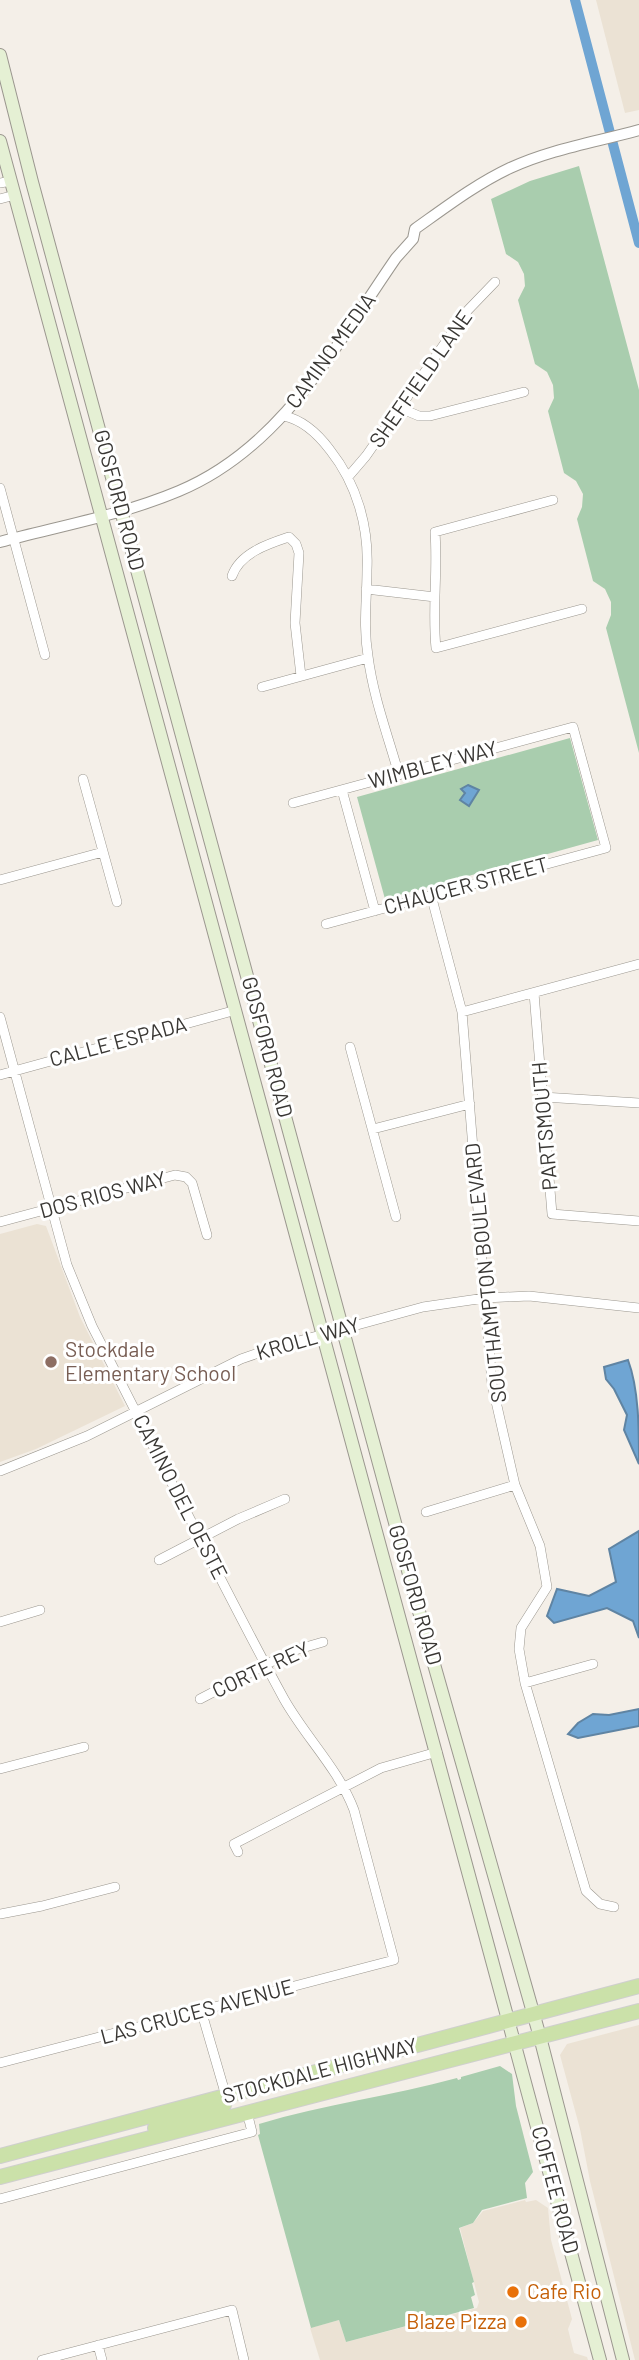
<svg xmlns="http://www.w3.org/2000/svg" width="639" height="2360" font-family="Barlow,sans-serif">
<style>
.built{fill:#ebe2d4}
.green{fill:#a9cdae}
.water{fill:#6fa5d3;stroke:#5f84a3;stroke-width:2}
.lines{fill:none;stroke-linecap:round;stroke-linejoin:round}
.canal{stroke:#6fa5d3;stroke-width:10}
.minor-casing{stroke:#9b978f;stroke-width:10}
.tertiary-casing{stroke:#9b978f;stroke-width:12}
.secondary-casing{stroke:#9b978f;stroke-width:14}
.primary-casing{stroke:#cfcfce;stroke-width:16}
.minor{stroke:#fff;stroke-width:9}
.tertiary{stroke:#fff;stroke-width:10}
.secondary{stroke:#e5f0d4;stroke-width:12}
.primary{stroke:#cbe1a9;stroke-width:14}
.education-dot{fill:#8d6e63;stroke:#fff;stroke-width:2.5}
.food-dot{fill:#e8710a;stroke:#fff;stroke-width:2.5}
.labels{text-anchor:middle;stroke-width:6;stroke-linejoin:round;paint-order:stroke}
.street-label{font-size:21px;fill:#393734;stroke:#fff}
.education-label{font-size:21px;fill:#785e54;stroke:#fff;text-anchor:start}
.food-label{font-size:21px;fill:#c56008;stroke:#fff;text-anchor:start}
</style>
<rect width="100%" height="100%" fill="#f4efe8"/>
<path class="built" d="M 596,0 L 639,0 L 639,110 L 625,113 Z
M 37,1224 L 46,1226 L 80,1317 L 125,1406 L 36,1449 L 0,1462 L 0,1234 Z
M 639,2025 L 639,2360 L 635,2360 L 590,2181 L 580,2129 L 560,2055 L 567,2044 Z
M 525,2200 L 526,2202 L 536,2200 L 548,2208 L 551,2240 L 572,2319 L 568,2329 L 574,2353 L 587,2357 L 588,2360 L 320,2360 L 310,2328 L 339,2320 L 346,2342 L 477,2308 L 479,2302 L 460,2228 L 473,2223 L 483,2211 Z"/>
<path class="green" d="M 579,166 L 639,390 L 639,753 L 606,628 L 611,615 L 611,602 L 605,589 L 593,581 L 577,519 L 582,507 L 583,494 L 576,481 L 564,473 L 548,411 L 554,398 L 553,385 L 547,372 L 535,364 L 518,300 L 525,286 L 524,274 L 518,262 L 506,254 L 491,199 L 530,181 Z
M 570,738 L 598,840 L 385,899 L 357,797 Z
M 500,2066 L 512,2074 L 516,2106 L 533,2172 L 525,2183 L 527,2198 L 482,2210 L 473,2223 L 459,2228 L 474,2282 L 472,2283 L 475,2295 L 471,2297 L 474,2308 L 346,2342 L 339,2320 L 311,2328 L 258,2135 L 260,2134 L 259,2124 C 324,2104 392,2096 457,2078 L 458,2080 L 461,2079 L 461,2077 Z"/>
<path class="water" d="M 468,785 L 479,790 L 469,806 L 460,800 L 465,793 L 461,789 Z
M 628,1360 C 639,1389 639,1430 639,1464 L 624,1430 L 627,1415 L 614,1389 L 606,1379 L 604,1367 Z
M 639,1531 L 639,1638 L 633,1621 L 607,1608 L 554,1623 L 547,1616 L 557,1589 L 589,1596 L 616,1582 L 609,1549 Z
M 639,1709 L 639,1726 L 578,1738 L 568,1734 L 578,1723 L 593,1714 L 609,1715 Z"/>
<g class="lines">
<path class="canal" d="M 575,0 L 639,243"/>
<g class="minor-casing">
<path id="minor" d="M 0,183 L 11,181
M 0,199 L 15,195
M 400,408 L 419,416 L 430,416 L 524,392
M 284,416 C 303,420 318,434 330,450 C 357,484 369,527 367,570 C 367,599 363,626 368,656 C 373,696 388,736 399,775
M 348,477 L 366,456 L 468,310 L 495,282
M 0,488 L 45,655
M 553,500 L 435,532 C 438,571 432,610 436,648 L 582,609
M 232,576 C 240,553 268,544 289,537 L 296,544 L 299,553 L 295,623 L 301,676
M 366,589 L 435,597
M 262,687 L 368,658
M 83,779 L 117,902
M 342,790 L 375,911
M 293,803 L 573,727 L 606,848 L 326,924
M 0,880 L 103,852
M 431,895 L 462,1012 L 492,1384 L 515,1485 L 540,1546 L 547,1587 L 521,1628 L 519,1649 L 525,1683 L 586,1891 L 600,1904 L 614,1907
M 534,993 L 552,1214 L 639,1221
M 462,1012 L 639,964
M 0,1017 L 67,1265 L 92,1326 C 156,1450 217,1576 284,1699 C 306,1738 338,1768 354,1810 L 394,1960 L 0,2063
M 350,1047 L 396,1217
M 0,1075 L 236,1010
M 543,1097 L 639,1103
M 373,1129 L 470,1104
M 0,1222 L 175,1175 L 186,1177 L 192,1183 L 207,1235
M 0,1471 L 87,1436 L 241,1359 L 273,1348 L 423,1307 L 485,1298 L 529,1296 L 639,1308
M 426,1512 L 515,1485
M 159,1560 L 238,1519 L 285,1499
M 0,1622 L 40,1610
M 525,1683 L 593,1664
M 200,1699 L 292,1651 L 323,1642
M 0,1769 L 84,1747
M 238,1852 L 234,1844 L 381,1768 L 437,1752
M 0,1914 L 42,1906 L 115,1887
M 201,2010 L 226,2096
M 0,2199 L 252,2132 L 247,2112
M 98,2345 L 102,2360
M 42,2360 L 232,2310 L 244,2360"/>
</g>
<g class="tertiary-casing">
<path id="tertiary" d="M 0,542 C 60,526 122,515 179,491 C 282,448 335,346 396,258 L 413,239 L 415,229 C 446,207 476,184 510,168 C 551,149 596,142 639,130"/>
</g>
<g class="secondary-casing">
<path id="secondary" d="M 0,55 L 32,182 L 420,1615 L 540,2037 L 623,2360
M 0,141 C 201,880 403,1619 600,2360"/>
</g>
<g class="primary-casing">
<path id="primary" d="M 155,2128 L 220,2108 L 224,2105 L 226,2096
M 0,2156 L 639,1986
M 0,2177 L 639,2011"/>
</g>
<use href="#minor" class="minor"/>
<use href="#tertiary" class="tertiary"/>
<use href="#secondary" class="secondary"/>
<use href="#primary" class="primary"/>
</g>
<circle class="education-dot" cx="51" cy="1362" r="7"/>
<g class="food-dot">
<circle cx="513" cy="2292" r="7"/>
<circle cx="521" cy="2322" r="7"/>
</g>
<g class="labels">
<g class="street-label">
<text transform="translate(331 351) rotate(-54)" y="7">CAMINO MEDIA</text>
<text transform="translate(421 379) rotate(-55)" y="7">SHEFFIELD LANE</text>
<text transform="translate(119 500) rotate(75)" y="7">GOSFORD ROAD</text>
<text transform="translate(433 765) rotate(-15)" y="7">WIMBLEY WAY</text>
<text transform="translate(466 886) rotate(-15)" y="7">CHAUCER STREET</text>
<text transform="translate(118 1042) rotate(-15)" y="7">CALLE ESPADA</text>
<text transform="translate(267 1047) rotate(75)" y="7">GOSFORD ROAD</text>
<text transform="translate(545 1126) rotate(-95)" y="7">PARTSMOUTH</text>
<text transform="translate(103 1195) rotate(-15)" y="7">DOS RIOS WAY</text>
<text transform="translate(486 1273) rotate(-96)" y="7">SOUTHAMPTON BOULEVARD</text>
<text transform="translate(308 1339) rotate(-16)" y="7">KROLL WAY</text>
<text transform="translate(180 1497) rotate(63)" y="7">CAMINO DEL OESTE</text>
<text transform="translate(415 1595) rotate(74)" y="7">GOSFORD ROAD</text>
<text transform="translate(261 1670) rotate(-25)" y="7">CORTE REY</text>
<text transform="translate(197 2012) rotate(-15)" y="7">LAS CRUCES AVENUE</text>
<text transform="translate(320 2071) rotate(-15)" y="7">STOCKDALE HIGHWAY</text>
<text transform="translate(555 2190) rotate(75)" y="7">COFFEE ROAD</text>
</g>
<g class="education-label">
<text x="65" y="1357">Stockdale<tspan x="65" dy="24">Elementary School</tspan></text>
</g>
<g class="food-label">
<text x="527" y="2299">Cafe Rio</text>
<text x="507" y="2329" text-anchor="end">Blaze Pizza</text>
</g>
</g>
</svg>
